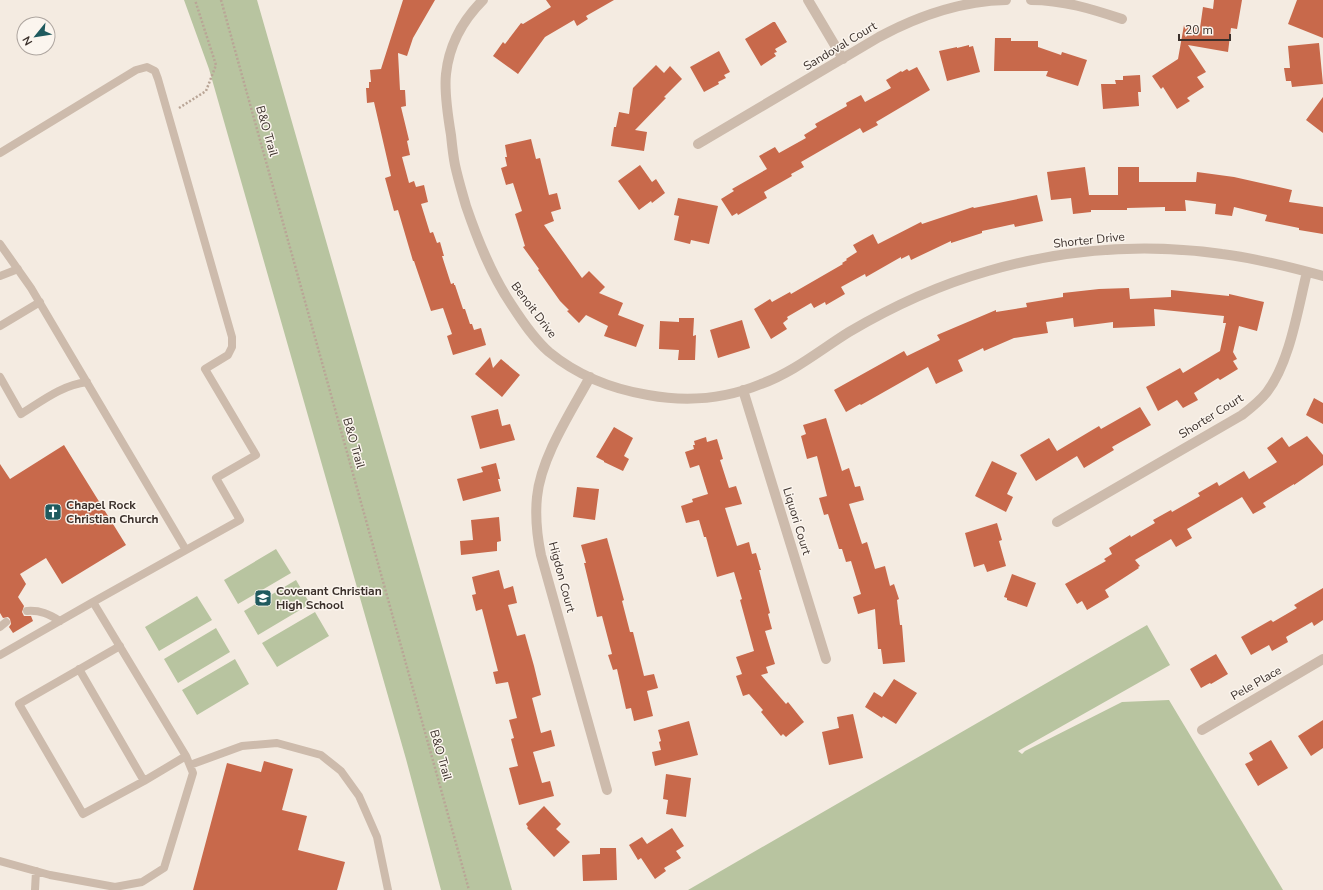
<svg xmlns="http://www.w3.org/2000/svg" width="1323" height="890" font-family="'Nunito Sans',sans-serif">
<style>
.green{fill:#b8c4a0}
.building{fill:#c8694b}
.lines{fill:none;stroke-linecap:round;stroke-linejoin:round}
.path{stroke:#b9a596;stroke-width:2.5;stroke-dasharray:2 2;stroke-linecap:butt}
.service{stroke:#cdbbac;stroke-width:8}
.minor{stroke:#cdbbac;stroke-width:10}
.labels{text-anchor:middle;stroke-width:3;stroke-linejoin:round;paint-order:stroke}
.street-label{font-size:12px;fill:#3b302b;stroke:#fbf5ee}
.poi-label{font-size:12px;font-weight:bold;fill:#3b302b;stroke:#fbf5ee;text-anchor:start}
</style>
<rect width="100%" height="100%" fill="#f4ebe1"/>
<path class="green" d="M 184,0 L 257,0 L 512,890 L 441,890 L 406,759 L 209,69 Z
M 276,549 L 291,573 L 238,604 L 224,580 Z
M 296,580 L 310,604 L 258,635 L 244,611 Z
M 197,596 L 212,620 L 159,651 L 145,627 Z
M 315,612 L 329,636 L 277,667 L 262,643 Z
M 1147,625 L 1170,665 L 1018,751 L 1022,754 L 1025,751 L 1122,702 L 1169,700 L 1283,890 L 688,890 Z
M 216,628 L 230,652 L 178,683 L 164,659 Z
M 235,659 L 249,684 L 197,715 L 182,690 Z"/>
<path class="building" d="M 403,0 L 435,0 L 413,38 L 407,56 L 398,53 L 400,90 L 405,90 L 406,106 L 401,107 L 409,140 L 407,141 L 410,155 L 402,157 L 409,183 L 414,181 L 416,187 L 424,185 L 428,202 L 421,204 L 430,233 L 433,232 L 437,243 L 440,242 L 444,256 L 442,256 L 451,284 L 454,283 L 454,285 L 455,285 L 463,309 L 465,309 L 470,324 L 472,324 L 474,330 L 481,328 L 486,345 L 453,355 L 447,336 L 452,334 L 443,308 L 431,311 L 414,261 L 413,261 L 398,210 L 394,211 L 385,178 L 391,176 L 374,102 L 367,103 L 366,88 L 369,88 L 369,82 L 371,82 L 370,70 L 381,69 Z
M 546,0 L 614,0 L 586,16 L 588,19 L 577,26 L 574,20 L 545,37 L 518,74 L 493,56 L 503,42 L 505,44 L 521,23 L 523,24 L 551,7 Z
M 1214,0 L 1242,0 L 1237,29 L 1231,28 L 1228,52 L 1188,45 L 1206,72 L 1197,77 L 1204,87 L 1187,98 L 1190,101 L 1177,109 L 1163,87 L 1161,89 L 1152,76 L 1178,59 L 1184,25 L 1200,28 L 1203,7 L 1213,9 Z
M 1297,0 L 1323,0 L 1323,38 L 1288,24 Z
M 773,22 L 775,22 L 787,42 L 775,49 L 777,52 L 774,53 L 776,56 L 761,66 L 745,39 Z
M 995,38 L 1011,38 L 1011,41 L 1038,41 L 1038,47 L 1061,55 L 1062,52 L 1087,60 L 1078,86 L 1046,76 L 1048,71 L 994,71 Z
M 1319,43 L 1323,84 L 1292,87 L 1291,81 L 1286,81 L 1284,68 L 1290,68 L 1288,46 Z
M 969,45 L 969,47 L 973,46 L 980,72 L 947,81 L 939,51 L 957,47 L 957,48 Z
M 719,51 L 730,72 L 724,75 L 726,78 L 718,82 L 719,84 L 704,92 L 690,67 Z
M 656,65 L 664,73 L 670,66 L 682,79 L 664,97 L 666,98 L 635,130 L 647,132 L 644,151 L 611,146 L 614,127 L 616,127 L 619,112 L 629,114 L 633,88 Z
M 917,67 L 930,90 L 876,122 L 878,125 L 863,133 L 860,128 L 801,162 L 804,167 L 791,174 L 792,176 L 764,192 L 767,198 L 738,215 L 737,213 L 732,216 L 721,199 L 734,191 L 732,189 L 767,169 L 759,156 L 775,147 L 779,153 L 806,138 L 804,135 L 817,127 L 815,124 L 847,106 L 846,103 L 861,95 L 865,102 L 891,88 L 886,80 L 901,71 L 902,72 L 907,69 L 909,71 Z
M 1140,75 L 1141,92 L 1138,92 L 1139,106 L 1103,109 L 1101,84 L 1116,84 L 1115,80 L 1123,80 L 1123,76 Z
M 1323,97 L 1323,133 L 1306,120 Z
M 531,139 L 536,159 L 540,158 L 549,195 L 557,193 L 561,209 L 551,212 L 554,221 L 544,225 L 582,278 L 589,271 L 605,287 L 599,293 L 623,303 L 618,315 L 644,325 L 636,347 L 604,336 L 608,326 L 586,315 L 579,323 L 567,311 L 569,310 L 560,301 L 538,270 L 539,269 L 523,247 L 525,246 L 515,214 L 522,211 L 513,183 L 506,185 L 501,168 L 507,166 L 505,157 L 507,157 L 505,145 Z
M 640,165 L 652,182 L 656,179 L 665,193 L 652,203 L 651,201 L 639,210 L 618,181 Z
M 1085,167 L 1089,195 L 1118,195 L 1118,167 L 1139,167 L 1139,182 L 1196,182 L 1197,172 L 1234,177 L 1292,190 L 1289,202 L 1323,207 L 1323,234 L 1299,230 L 1299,228 L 1265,221 L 1267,215 L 1234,207 L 1232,216 L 1215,214 L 1216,204 L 1185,200 L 1186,211 L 1165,211 L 1165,207 L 1127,208 L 1127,210 L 1091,210 L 1091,212 L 1073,214 L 1071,198 L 1051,200 L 1047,172 Z
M 1037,195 L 1043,221 L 1015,227 L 1014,224 L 982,231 L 982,233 L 951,243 L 951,241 L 911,260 L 909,255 L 901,259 L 901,257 L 866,277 L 865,274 L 841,287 L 845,294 L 826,305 L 825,302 L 814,308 L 811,303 L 787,317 L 788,319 L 783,323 L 787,329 L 771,339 L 754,309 L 770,299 L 772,302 L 790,292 L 791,294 L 843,264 L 842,263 L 847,260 L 846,259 L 857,252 L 853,245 L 873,234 L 878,244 L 921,222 L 922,224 L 973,207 L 974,208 Z
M 678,198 L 718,206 L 709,244 L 691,240 L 690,244 L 674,240 L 679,216 L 674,215 Z
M 1129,288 L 1130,299 L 1171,297 L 1171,290 L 1229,296 L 1229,294 L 1264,302 L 1257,331 L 1239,326 L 1233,352 L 1237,359 L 1233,361 L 1238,369 L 1220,380 L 1218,378 L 1194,393 L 1198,400 L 1183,408 L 1177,400 L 1158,411 L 1146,387 L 1180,368 L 1183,373 L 1220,351 L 1226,323 L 1223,323 L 1224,316 L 1154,309 L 1155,326 L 1113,328 L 1113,322 L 1074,327 L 1073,318 L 1046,322 L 1048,333 L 1014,338 L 984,351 L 983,348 L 958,360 L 963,371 L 936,384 L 928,367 L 861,405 L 860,404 L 846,412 L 834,390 L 904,351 L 907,356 L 940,340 L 937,335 L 996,310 L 996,312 L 1027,307 L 1026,303 L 1063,297 L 1063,293 L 1099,289 Z
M 679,318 L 694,318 L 693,336 L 696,335 L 695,360 L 678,360 L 679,350 L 659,349 L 660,321 L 679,322 Z
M 742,320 L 750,348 L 718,358 L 710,330 Z
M 490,357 L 493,368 L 501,359 L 520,375 L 502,397 L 475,374 Z
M 1314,398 L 1323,403 L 1323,424 L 1306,415 Z
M 1140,407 L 1151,425 L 1112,447 L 1114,450 L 1084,468 L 1077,456 L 1036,481 L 1020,455 L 1049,438 L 1057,451 L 1099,426 L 1101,429 Z
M 498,409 L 502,426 L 510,424 L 515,440 L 480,449 L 471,416 Z
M 826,418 L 842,471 L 849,468 L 855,487 L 860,486 L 864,500 L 849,504 L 862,544 L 867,542 L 875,569 L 885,566 L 890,586 L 894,584 L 899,599 L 897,600 L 900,625 L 902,625 L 905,662 L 883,664 L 881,649 L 878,649 L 875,609 L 858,614 L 853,597 L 861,594 L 851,561 L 846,562 L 842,549 L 839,549 L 828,514 L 824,515 L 819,498 L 827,496 L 817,456 L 807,459 L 801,436 L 806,434 L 803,425 Z
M 614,427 L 633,438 L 624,456 L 629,459 L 623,471 L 604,462 L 604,461 L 596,457 Z
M 1307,436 L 1323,455 L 1323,465 L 1294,485 L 1294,484 L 1263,503 L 1266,507 L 1253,514 L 1242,497 L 1187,529 L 1192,538 L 1176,547 L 1171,539 L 1135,560 L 1140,566 L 1138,567 L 1139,568 L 1105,590 L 1109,597 L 1087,610 L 1082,601 L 1077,604 L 1065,584 L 1106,561 L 1104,559 L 1112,554 L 1109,548 L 1130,535 L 1131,537 L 1155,523 L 1153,520 L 1171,510 L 1172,512 L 1200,496 L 1198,493 L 1217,482 L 1219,486 L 1244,471 L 1249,479 L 1277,462 L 1267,448 L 1282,437 L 1289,447 Z
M 706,437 L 707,442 L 717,439 L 723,459 L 720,460 L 729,488 L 736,486 L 742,504 L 725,508 L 737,546 L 749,542 L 752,554 L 756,553 L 761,570 L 759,570 L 770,613 L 768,614 L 772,629 L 765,631 L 775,664 L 766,667 L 768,673 L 761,675 L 786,704 L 788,702 L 804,722 L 786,737 L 783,734 L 781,736 L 761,712 L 763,710 L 749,694 L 743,696 L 736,676 L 742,674 L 736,657 L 754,651 L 740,600 L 742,599 L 734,572 L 717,577 L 706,537 L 704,537 L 699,520 L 686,523 L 681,506 L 693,502 L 692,499 L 708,494 L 699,465 L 690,468 L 685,452 L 694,449 L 693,445 L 695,445 L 694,441 Z
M 64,445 L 126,545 L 62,584 L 46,558 L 20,574 L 26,584 L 18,597 L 24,606 L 22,612 L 24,616 L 31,616 L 33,621 L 13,633 L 9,627 L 11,624 L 10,619 L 8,617 L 3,618 L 0,613 L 0,464 L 10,479 Z
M 992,461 L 1017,473 L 1007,494 L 1013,497 L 1006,512 L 975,496 Z
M 496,463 L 500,479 L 498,479 L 501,491 L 463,501 L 457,479 L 483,472 L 481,467 Z
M 577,487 L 599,489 L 595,520 L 573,517 Z
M 499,517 L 501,541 L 497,542 L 497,551 L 461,555 L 460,541 L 473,540 L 471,520 Z
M 997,523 L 1002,540 L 999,541 L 1006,566 L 987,572 L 984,564 L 974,567 L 965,533 Z
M 607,538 L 624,600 L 622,601 L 630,632 L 633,632 L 644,676 L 654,674 L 658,688 L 647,691 L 653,716 L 634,721 L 631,708 L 626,709 L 617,669 L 613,670 L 608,655 L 612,654 L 602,616 L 597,617 L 584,563 L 586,563 L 581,545 Z
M 499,570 L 504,589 L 513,586 L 517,603 L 508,605 L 517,636 L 525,634 L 534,666 L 541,695 L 532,698 L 541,733 L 551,730 L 555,746 L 533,752 L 542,783 L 550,781 L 554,796 L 519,805 L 509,768 L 518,766 L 511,739 L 514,738 L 509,720 L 517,718 L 508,682 L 496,684 L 493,672 L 498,671 L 482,609 L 476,611 L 472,595 L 476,594 L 472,577 Z
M 1012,574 L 1036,583 L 1027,607 L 1007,600 L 1007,598 L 1004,597 Z
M 1323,588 L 1323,620 L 1314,626 L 1312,622 L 1286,637 L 1288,642 L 1272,651 L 1269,645 L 1251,655 L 1241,637 L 1271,620 L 1273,622 L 1297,608 L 1294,605 Z
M 1216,654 L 1228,674 L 1211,684 L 1210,683 L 1201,688 L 1190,669 Z
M 894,679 L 917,693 L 896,724 L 883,716 L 882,718 L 865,707 L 874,692 L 882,697 Z
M 853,714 L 863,758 L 829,765 L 822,732 L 839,728 L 837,717 Z
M 1323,720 L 1323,748 L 1311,756 L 1298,736 Z
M 689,721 L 698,755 L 655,766 L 652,752 L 661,750 L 659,742 L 661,741 L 658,730 Z
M 1271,740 L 1288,768 L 1258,786 L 1245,764 L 1253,760 L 1249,753 Z
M 264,761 L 293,769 L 282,810 L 307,816 L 298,850 L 345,862 L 337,890 L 193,890 L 227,763 L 261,772 Z
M 666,774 L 691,778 L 686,817 L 666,814 L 668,800 L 663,799 Z
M 544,806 L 561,824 L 556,829 L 570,842 L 554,857 L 527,828 L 528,827 L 526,824 Z
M 672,828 L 684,846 L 676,851 L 681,858 L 664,868 L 666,871 L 655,879 L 641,858 L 638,860 L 629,845 L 642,837 L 647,844 Z
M 600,848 L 616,848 L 617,880 L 583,881 L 582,855 L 600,854 Z"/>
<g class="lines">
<path class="path" d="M 221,0 L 469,890
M 179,108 L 206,91 L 216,65 L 195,0"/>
<path class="service" d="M 0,153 L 136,70 L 147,67 L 155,71 L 158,79 L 232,337 L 232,347 L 228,355 L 205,369 L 256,455 L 216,478 L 240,520 L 186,550
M 0,244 L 31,288 L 186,550 L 93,602
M 0,276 L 18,269
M 0,326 L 40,302
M 0,377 L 21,414 C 42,401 62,385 87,382
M 27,611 C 40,610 49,614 60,621
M 0,627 L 6,622
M 120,646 L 19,704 L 83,814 L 144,781 L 186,756
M 0,655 L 93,602 L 186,756 L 193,773 L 164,868 L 142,882 L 115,887 L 50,875 L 0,861
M 79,669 L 144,781
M 190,765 L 242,746 L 277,743 L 321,755 L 341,771 L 359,796 L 377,837 L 388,890
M 35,890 L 36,871"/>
<path class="minor" d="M 483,0 C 463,20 449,46 446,74 C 444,92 448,117 451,135 C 452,145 453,155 455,165 C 458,179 462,192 466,206 C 478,241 491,274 511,304 C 522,321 534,339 549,352 C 577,375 612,389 648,395 C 686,402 725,399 761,384 C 794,372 820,350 849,332 C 893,306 939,285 988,271 C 1064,249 1144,243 1222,254 C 1256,258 1290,267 1323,276
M 808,0 L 843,59
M 1031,0 C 1063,0 1092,9 1122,19
M 698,144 L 879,37 C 918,16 961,1 1006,0
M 590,377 C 571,412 541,457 537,497 C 535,517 537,536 541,555 L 607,790
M 743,390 L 826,659
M 1057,522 L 1242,415 C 1251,408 1260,401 1267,392 C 1290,362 1298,308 1307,272
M 1202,730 L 1323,659"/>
</g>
<defs>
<g id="church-square" transform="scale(0.9)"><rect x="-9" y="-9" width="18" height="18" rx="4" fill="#1f5a5e" stroke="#fbf5ee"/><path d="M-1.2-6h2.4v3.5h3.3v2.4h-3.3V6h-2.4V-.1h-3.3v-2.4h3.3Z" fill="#fff"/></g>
<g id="school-square" transform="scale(0.9)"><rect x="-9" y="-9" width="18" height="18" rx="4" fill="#1f5a5e" stroke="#fbf5ee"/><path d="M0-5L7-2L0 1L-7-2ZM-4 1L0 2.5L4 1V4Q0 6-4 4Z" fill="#fff"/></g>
</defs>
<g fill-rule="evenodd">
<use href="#church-square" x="53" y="512"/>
<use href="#school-square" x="263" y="598"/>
</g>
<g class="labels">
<g class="street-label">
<text transform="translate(840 46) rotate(-31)" y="4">Sandoval Court</text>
<text transform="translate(267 131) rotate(74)" y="4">B&amp;O Trail</text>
<text transform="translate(1089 240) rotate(-6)" y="4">Shorter Drive</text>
<text transform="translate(534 310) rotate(53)" y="4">Benoit Drive</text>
<text transform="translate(1211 416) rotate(-32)" y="4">Shorter Court</text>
<text transform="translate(354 443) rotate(74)" y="4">B&amp;O Trail</text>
<text transform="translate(797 521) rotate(73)" y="4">Liquori Court</text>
<text transform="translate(562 577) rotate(75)" y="4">Higdon Court</text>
<text transform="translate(1256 683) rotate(-30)" y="4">Pele Place</text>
<text transform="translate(441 755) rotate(74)" y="4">B&amp;O Trail</text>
</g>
<g class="poi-label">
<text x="66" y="509">Chapel Rock<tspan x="66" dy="14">Christian Church</tspan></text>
<text x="276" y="595">Covenant Christian<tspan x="276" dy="14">High School</tspan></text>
</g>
</g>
<g transform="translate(36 36) rotate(240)"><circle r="19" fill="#fbf5ee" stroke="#aea6a0"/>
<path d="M0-3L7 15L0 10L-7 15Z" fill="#1f5a5e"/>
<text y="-6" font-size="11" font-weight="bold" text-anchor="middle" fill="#3b302b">N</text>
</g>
<path d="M1179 34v6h51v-6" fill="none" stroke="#3b302b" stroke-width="2"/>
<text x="1185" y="34" font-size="12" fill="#3b302b" stroke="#fbf5ee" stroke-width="3" paint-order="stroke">20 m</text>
</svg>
